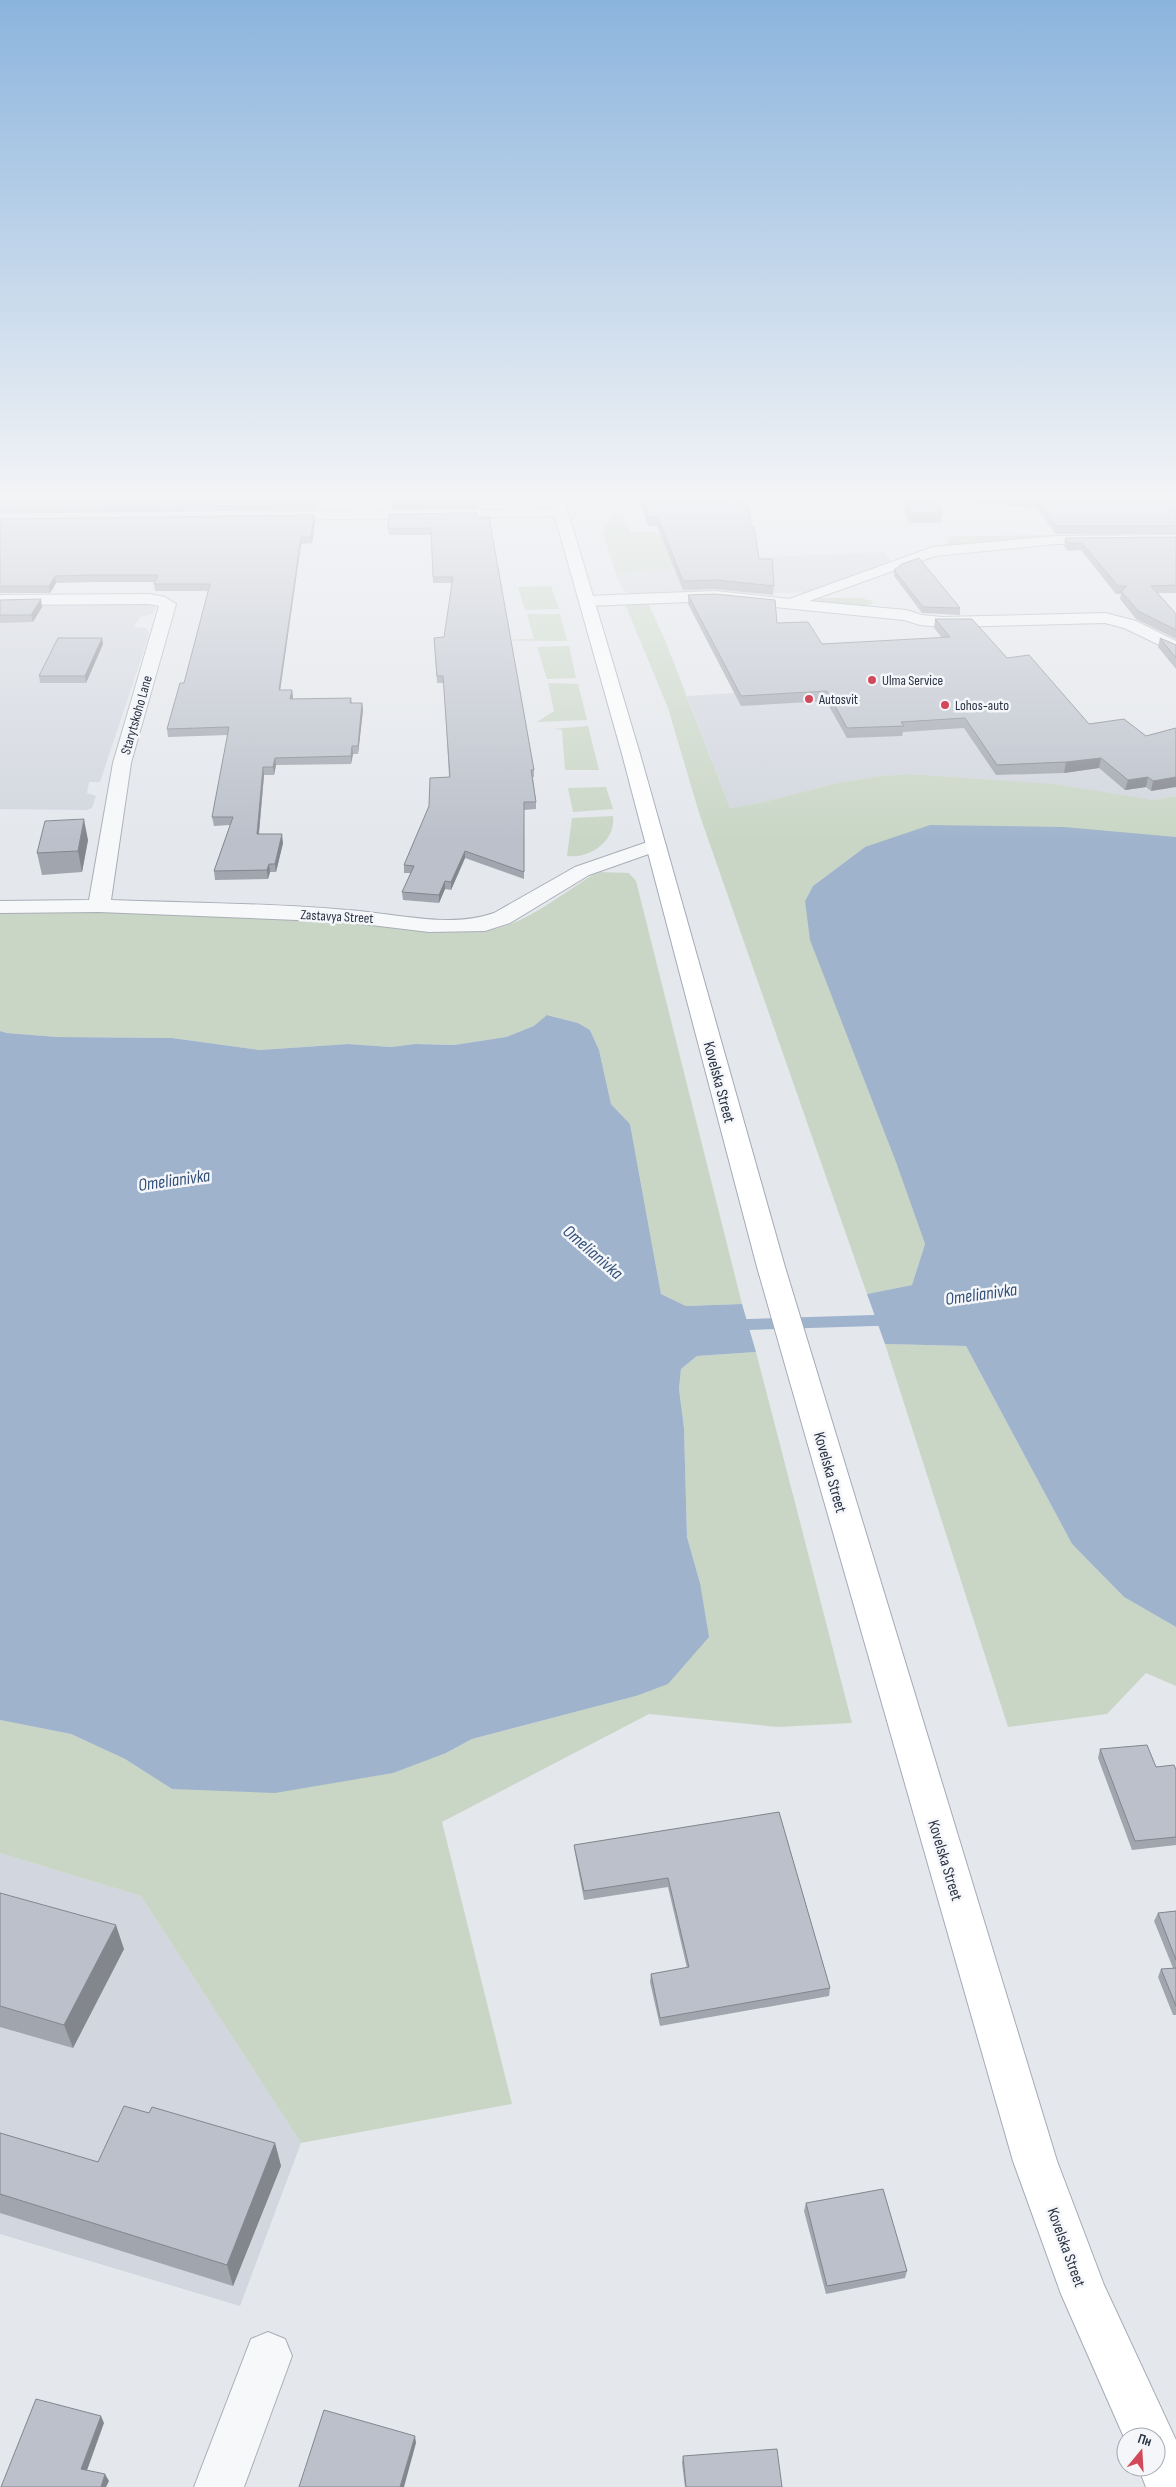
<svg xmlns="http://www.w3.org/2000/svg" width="1176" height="2487" font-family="'Sofia Sans Condensed',sans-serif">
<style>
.built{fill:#d2d6de}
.green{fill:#c9d6c5}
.water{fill:#9fb4cc}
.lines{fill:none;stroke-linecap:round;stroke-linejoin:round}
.stream{stroke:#9fb4cc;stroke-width:11}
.minor-casing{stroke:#a9aeb7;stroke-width:2}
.major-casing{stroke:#a3abb8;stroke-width:2}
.minor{fill:#f7f8fa;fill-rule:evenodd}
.major{fill:#fff;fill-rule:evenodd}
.wall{fill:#a1a5ae}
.shaded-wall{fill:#83868d}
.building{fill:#bbc0ca;stroke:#83868d}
.poi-dot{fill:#d1495b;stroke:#f4f6f9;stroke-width:2}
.labels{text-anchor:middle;stroke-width:5;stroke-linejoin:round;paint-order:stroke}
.far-poi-label{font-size:14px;fill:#2b3445;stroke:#f4f6f9;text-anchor:start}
.far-street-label{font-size:14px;fill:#2b3445;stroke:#f4f6f9}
.street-label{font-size:16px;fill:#2b3445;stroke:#f4f6f9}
.water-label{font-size:18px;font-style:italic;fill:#34527a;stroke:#f4f6f9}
</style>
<rect width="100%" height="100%" fill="#e4e7ec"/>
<path class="built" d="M 884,552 L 891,561 L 812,592 L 646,596 L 629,594 L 624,591 L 616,574 L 651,572 L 650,569 L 747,558 Z
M 138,603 L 155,606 L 155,610 L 153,614 L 140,617 L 134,627 L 146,628 L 149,632 L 148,638 L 100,782 L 89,782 L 87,793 L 96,796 L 92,808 L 86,810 L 0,809 L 0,604 Z
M 824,687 L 1176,766 L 1176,796 L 1153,800 L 996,780 L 910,774 L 879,776 L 837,783 L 764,802 L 730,808 L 687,696 Z
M 0,1853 L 141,1896 L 301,2143 L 240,2306 L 0,2234 Z"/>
<path class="green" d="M 613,509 L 621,510 L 630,532 L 711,532 L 704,567 L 616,574 L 603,534 Z
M 1130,534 L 1132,537 L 945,547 L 949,538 L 956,536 Z
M 551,586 L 559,609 L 525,610 L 518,587 Z
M 820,598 L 861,598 L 872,601 L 873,604 L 865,606 L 817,603 L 813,599 Z
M 648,603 L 665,640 L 730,808 L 764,802 L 837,783 L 879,776 L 910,774 L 1053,784 L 1153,800 L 1176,796 L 1176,868 L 865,847 L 813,886 L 805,901 L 925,1244 L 912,1285 L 867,1294 L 700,816 L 668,708 L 625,604 Z
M 527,614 L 560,614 L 567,641 L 472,640 L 534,639 Z
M 569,646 L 576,678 L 547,679 L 537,647 Z
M 548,683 L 578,684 L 587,720 L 537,722 L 554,711 Z
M 588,726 L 599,770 L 565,770 L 562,730 L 553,729 Z
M 606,787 L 613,809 L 573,812 L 568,788 Z
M 613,816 C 616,840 591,859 567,856 L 572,818 Z
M 600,872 L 629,873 L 636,881 L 742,1304 L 686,1306 L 661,1294 L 630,1124 L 611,1104 L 599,1050 L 590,1030 L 578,1023 L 548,1015 L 535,1026 L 506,1037 L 454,1045 L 415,1044 L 391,1047 L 348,1044 L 260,1050 L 172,1038 L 57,1037 L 7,1033 L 0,1031 L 0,912 C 118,910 235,914 352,920 C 397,922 443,936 488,930 C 525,925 560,895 591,876 Z
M 885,1344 L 966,1346 L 1072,1544 L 1124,1597 L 1176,1627 L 1176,1686 L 1146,1673 L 1107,1714 L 1008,1727 Z
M 756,1352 L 852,1723 L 778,1727 L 649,1714 L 442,1822 L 512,2104 L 301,2143 L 141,1896 L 0,1853 L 0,1720 L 71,1734 L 125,1759 L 172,1789 L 446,1753 L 472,1739 L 636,1696 L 700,1583 L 687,1537 L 684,1428 L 679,1389 L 681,1369 L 697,1356 Z"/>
<path class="water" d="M 930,825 L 1064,827 L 1176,837 L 1176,1627 L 1124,1597 L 1072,1544 L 966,1346 L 885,1344 L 867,1294 L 912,1285 L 925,1244 L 896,1162 L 810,940 L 805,901 L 813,886 L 865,847 Z
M 547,1015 L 578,1023 L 590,1030 L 599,1050 L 611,1104 L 630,1124 L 661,1294 L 686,1306 L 742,1304 L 756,1352 L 697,1356 L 681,1369 L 679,1389 L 684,1428 L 687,1537 L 700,1583 L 709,1637 L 668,1684 L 636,1696 L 472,1739 L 446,1753 L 393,1773 L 275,1793 L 172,1789 L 125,1759 L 71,1734 L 0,1720 L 0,1031 L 7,1033 L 57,1037 L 172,1038 L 260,1050 L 348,1044 L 391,1047 L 415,1044 L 454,1045 L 506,1037 L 534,1026 Z"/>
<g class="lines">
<path class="stream" d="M 734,1325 L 890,1320"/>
<g class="minor-casing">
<path id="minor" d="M 561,509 L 566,510 L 568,513 L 566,516 L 276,520 L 269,516 L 276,512 Z
M 1176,535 L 1176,543 L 1056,544 L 935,556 L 809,601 L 906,610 L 922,615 L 942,617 L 1105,613 L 1136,621 L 1176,641 L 1176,653 L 1124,628 L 1105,623 L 942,627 L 920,625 L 904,620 L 715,601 L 587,606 L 579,601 L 587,596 L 715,591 L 789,599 L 933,547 L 1056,536 Z
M 149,594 L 165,597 L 176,604 L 131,763 L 111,900 C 189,903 269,903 347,910 C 394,913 449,929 494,913 L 575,867 L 656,839 L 663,841 L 666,845 L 663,849 L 589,875 L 510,923 L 485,931 L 429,932 L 346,922 L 99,912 L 0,913 L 0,901 L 89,900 L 113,763 L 159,606 L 149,604 L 0,605 L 0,595 Z
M 268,2332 L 285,2339 L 292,2356 L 244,2487 L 194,2487 L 251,2339 Z"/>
</g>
<g class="major-casing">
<path id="major" d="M 548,492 L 562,492 L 640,754 L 785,1267 L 1057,2161 L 1104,2285 L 1176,2440 L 1176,2487 L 1146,2487 L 1138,2467 L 1156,2467 L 1156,2437 L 1126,2437 L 1126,2442 L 1061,2294 L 1013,2161 L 757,1267 L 622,754 Z"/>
</g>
<use href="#minor" class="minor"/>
<use href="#major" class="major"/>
</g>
<path class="wall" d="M 0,492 L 318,492 L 316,510 L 0,514 Z
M 364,492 L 479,492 L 478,508 L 391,509 L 391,497 L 364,498 Z
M 636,492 L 723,492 L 723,497 L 751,527 L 759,559 L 774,586 L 773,595 L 715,589 L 683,590 L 657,526 L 648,526 Z
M 899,492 L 938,492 L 942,514 L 941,523 L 909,523 Z
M 1176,492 L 1176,534 L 1056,534 L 1036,507 L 976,504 L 977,496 Z
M 314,515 L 315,521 L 312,543 L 301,544 L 280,690 L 292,690 L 293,699 L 351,698 L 352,703 L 362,703 L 363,710 L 358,754 L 353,754 L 351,764 L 276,765 L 274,775 L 264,775 L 259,834 L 283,843 L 276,872 L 270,872 L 268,879 L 215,880 L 214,871 L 230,825 L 214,826 L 212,817 L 228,735 L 168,737 L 167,729 L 184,683 L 208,591 L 155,591 L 154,584 L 155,582 L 94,582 L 56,583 L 50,593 L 0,593 L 0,519 Z
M 477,517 L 534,770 L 534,777 L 533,777 L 536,802 L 536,809 L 524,810 L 524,879 L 465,858 L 451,890 L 445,889 L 439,903 L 403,900 L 402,892 L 411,873 L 404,873 L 404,865 L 449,777 L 444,683 L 437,683 L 434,638 L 444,637 L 452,583 L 433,583 L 431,535 L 389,535 L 388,529 Z
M 1176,537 L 1176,593 L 1158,593 L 1176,614 L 1176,639 L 1136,619 L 1120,599 L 1121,594 L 1116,594 L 1081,550 L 1068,551 L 1064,546 L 1065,538 Z
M 894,570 L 960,608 L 960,615 L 922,613 L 894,576 Z
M 688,595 L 777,623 L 822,644 L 942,638 L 934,628 L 935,619 L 1007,658 L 1089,724 L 1146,736 L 1176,728 L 1151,791 L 1146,787 L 1125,790 L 1099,768 L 1064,773 L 996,775 L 964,728 L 903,732 L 902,736 L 847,738 L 826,701 L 741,706 L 688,604 Z
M 0,600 L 42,607 L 33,622 L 0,623 Z
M 102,638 L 103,644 L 86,683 L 40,683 L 39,676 Z
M 1160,638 L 1176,645 L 1176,669 L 1158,647 Z
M 88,840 L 82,872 L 42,875 L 37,853 Z
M 1100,1749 L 1156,1767 L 1176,1770 L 1176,1845 L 1132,1850 L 1098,1758 Z
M 779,1812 L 830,1988 L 829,1996 L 660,2026 L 650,1982 L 651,1974 L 687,1968 L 668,1887 L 584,1900 L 575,1853 L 574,1845 Z
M 0,1893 L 124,1949 L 73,2048 L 0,2027 Z
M 1176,1911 L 1176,2015 L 1173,2015 L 1158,1977 L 1161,1969 L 1173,1968 L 1154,1921 L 1158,1913 Z
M 149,2113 L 275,2143 L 281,2166 L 233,2286 L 0,2213 L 0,2133 L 98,2162 Z
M 806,2203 L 907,2271 L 905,2278 L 826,2294 L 804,2211 Z
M 683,2456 L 782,2487 L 685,2487 L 682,2463 Z"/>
<path class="shaded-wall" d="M 317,492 L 318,492 L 316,510 L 315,504 Z
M 314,515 L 315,521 L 312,543 L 311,537 Z
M 301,537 L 301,544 L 279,698 L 279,690 Z
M 55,576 L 56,583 L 50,593 L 49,586 Z
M 41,599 L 42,607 L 33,622 L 31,615 Z
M 102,638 L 103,644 L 86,683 L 85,676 Z
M 292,690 L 293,698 L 290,707 L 290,699 Z
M 362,703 L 363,710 L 358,754 L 358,746 Z
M 352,746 L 353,754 L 351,764 L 351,756 Z
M 275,758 L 276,765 L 274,775 L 273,767 Z
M 1101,758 L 1099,768 L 1064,773 L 1066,762 Z
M 263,767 L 264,775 L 258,842 L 257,834 Z
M 1148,777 L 1146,787 L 1125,790 L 1128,780 Z
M 1176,777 L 1176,787 L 1151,791 L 1153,781 Z
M 84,819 L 88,840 L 82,872 L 78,851 Z
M 282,834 L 283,843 L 276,872 L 275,864 Z
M 465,851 L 465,858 L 451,890 L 451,882 Z
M 269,864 L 270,872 L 268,879 L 267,870 Z
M 445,881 L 445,889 L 439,903 L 439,895 Z
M 116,1925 L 124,1949 L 73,2048 L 64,2025 Z
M 275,2143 L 281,2166 L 233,2286 L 227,2265 Z
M 101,2416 L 104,2423 L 85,2476 L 81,2469 Z
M 415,2436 L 416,2443 L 404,2487 L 400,2487 Z
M 105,2474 L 109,2481 L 106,2487 L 101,2487 Z"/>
<path class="building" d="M 0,492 L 317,492 L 315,504 L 0,508 Z
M 391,492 L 478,492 L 478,502 L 390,503 Z
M 639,492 L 723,492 L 722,497 L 748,498 L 751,527 L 754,527 L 759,559 L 772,559 L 774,586 L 716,580 L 683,581 L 657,516 L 648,517 Z
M 903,492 L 938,492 L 942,514 L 910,514 Z
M 979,492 L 1176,492 L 1176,526 L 1057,526 L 1037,500 L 977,496 Z
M 477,513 L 477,517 L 489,517 L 534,770 L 531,770 L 536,802 L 524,802 L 524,872 L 465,851 L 451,882 L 445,881 L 439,895 L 402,892 L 414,866 L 404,865 L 429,806 L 430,778 L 450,777 L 443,676 L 437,676 L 434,638 L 444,637 L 453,577 L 433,577 L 431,528 L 388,529 L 389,514 Z
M 314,515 L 311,537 L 301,537 L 279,690 L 292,690 L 290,699 L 351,698 L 350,703 L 362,703 L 358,746 L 352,746 L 351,756 L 275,758 L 273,767 L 263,767 L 257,834 L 282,834 L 275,864 L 269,864 L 267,870 L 214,871 L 233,817 L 212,817 L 229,727 L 167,729 L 180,683 L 184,683 L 210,584 L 154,584 L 158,575 L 93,575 L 55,576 L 49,586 L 0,586 L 0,519 Z
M 1176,537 L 1176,585 L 1151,586 L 1176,614 L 1176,630 L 1138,611 L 1121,591 L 1127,586 L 1118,586 L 1082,543 L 1069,543 L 1065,538 Z
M 919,558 L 960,608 L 923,607 L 894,570 L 902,564 Z
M 715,594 L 775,600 L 777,623 L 808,622 L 822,644 L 950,637 L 935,619 L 972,619 L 1007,658 L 1029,655 L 1089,724 L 1124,719 L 1146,736 L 1176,728 L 1176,777 L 1153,781 L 1148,777 L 1128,780 L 1101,758 L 1066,762 L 997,765 L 965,718 L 901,722 L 904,726 L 847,728 L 827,691 L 741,696 L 688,595 Z
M 41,599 L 31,615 L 0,615 L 0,600 Z
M 58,638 L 102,638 L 85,676 L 39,676 Z
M 1160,638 L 1176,645 L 1176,658 Z
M 84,819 L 78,851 L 37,853 L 45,821 Z
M 1147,1745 L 1156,1767 L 1174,1765 L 1176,1770 L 1176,1837 L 1135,1841 L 1100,1749 Z
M 779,1812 L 830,1988 L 660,2018 L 651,1974 L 689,1967 L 668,1878 L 584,1891 L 574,1845 Z
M 0,1893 L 116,1925 L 64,2025 L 0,2006 Z
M 1176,1911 L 1176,1960 L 1158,1913 Z
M 1176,1968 L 1176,2006 L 1161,1969 Z
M 124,2106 L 149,2113 L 152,2107 L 275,2143 L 227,2265 L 0,2194 L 0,2133 L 98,2162 Z
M 883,2189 L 907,2271 L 827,2286 L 806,2203 Z
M 36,2399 L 101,2416 L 81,2469 L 105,2474 L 101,2487 L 1,2487 Z
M 324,2410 L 415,2436 L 400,2487 L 299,2487 Z
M 777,2449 L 782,2487 L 686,2487 L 683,2456 Z"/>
<linearGradient id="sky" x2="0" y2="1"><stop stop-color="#8bb4dd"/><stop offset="0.59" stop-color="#f3f4f6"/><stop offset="1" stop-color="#f3f4f6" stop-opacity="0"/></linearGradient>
<rect width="1176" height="841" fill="url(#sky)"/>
<g class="poi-dot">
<circle cx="872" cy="680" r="5"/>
<circle cx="809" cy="699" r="5"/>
<circle cx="945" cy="705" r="5"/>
</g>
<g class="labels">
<g class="far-poi-label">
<text x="882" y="685">Ulma Service</text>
<text x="819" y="704">Autosvit</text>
<text x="955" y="710">Lohos-auto</text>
</g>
<g class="far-street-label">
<text transform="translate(136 715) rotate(-74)" y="5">Starytskoho Lane</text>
<text transform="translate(337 916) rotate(3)" y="5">Zastavya Street</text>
</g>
<g class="street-label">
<text transform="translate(720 1082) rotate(75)" y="6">Kovelska Street</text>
<text transform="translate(831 1472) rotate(74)" y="6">Kovelska Street</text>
<text transform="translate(946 1860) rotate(73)" y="6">Kovelska Street</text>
<text transform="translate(1067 2247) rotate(70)" y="6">Kovelska Street</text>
</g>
<g class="water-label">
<text transform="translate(174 1180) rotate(-8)" y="6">Omelianivka</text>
<text transform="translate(593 1252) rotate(41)" y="6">Omelianivka</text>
<text transform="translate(981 1294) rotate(-8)" y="6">Omelianivka</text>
</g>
</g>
<g transform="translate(1141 2452) rotate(18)"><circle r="24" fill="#f4f6f9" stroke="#a4a8b1"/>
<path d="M0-4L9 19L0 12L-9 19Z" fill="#d1495b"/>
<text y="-8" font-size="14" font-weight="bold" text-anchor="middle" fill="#2b3445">Пн</text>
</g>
</svg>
